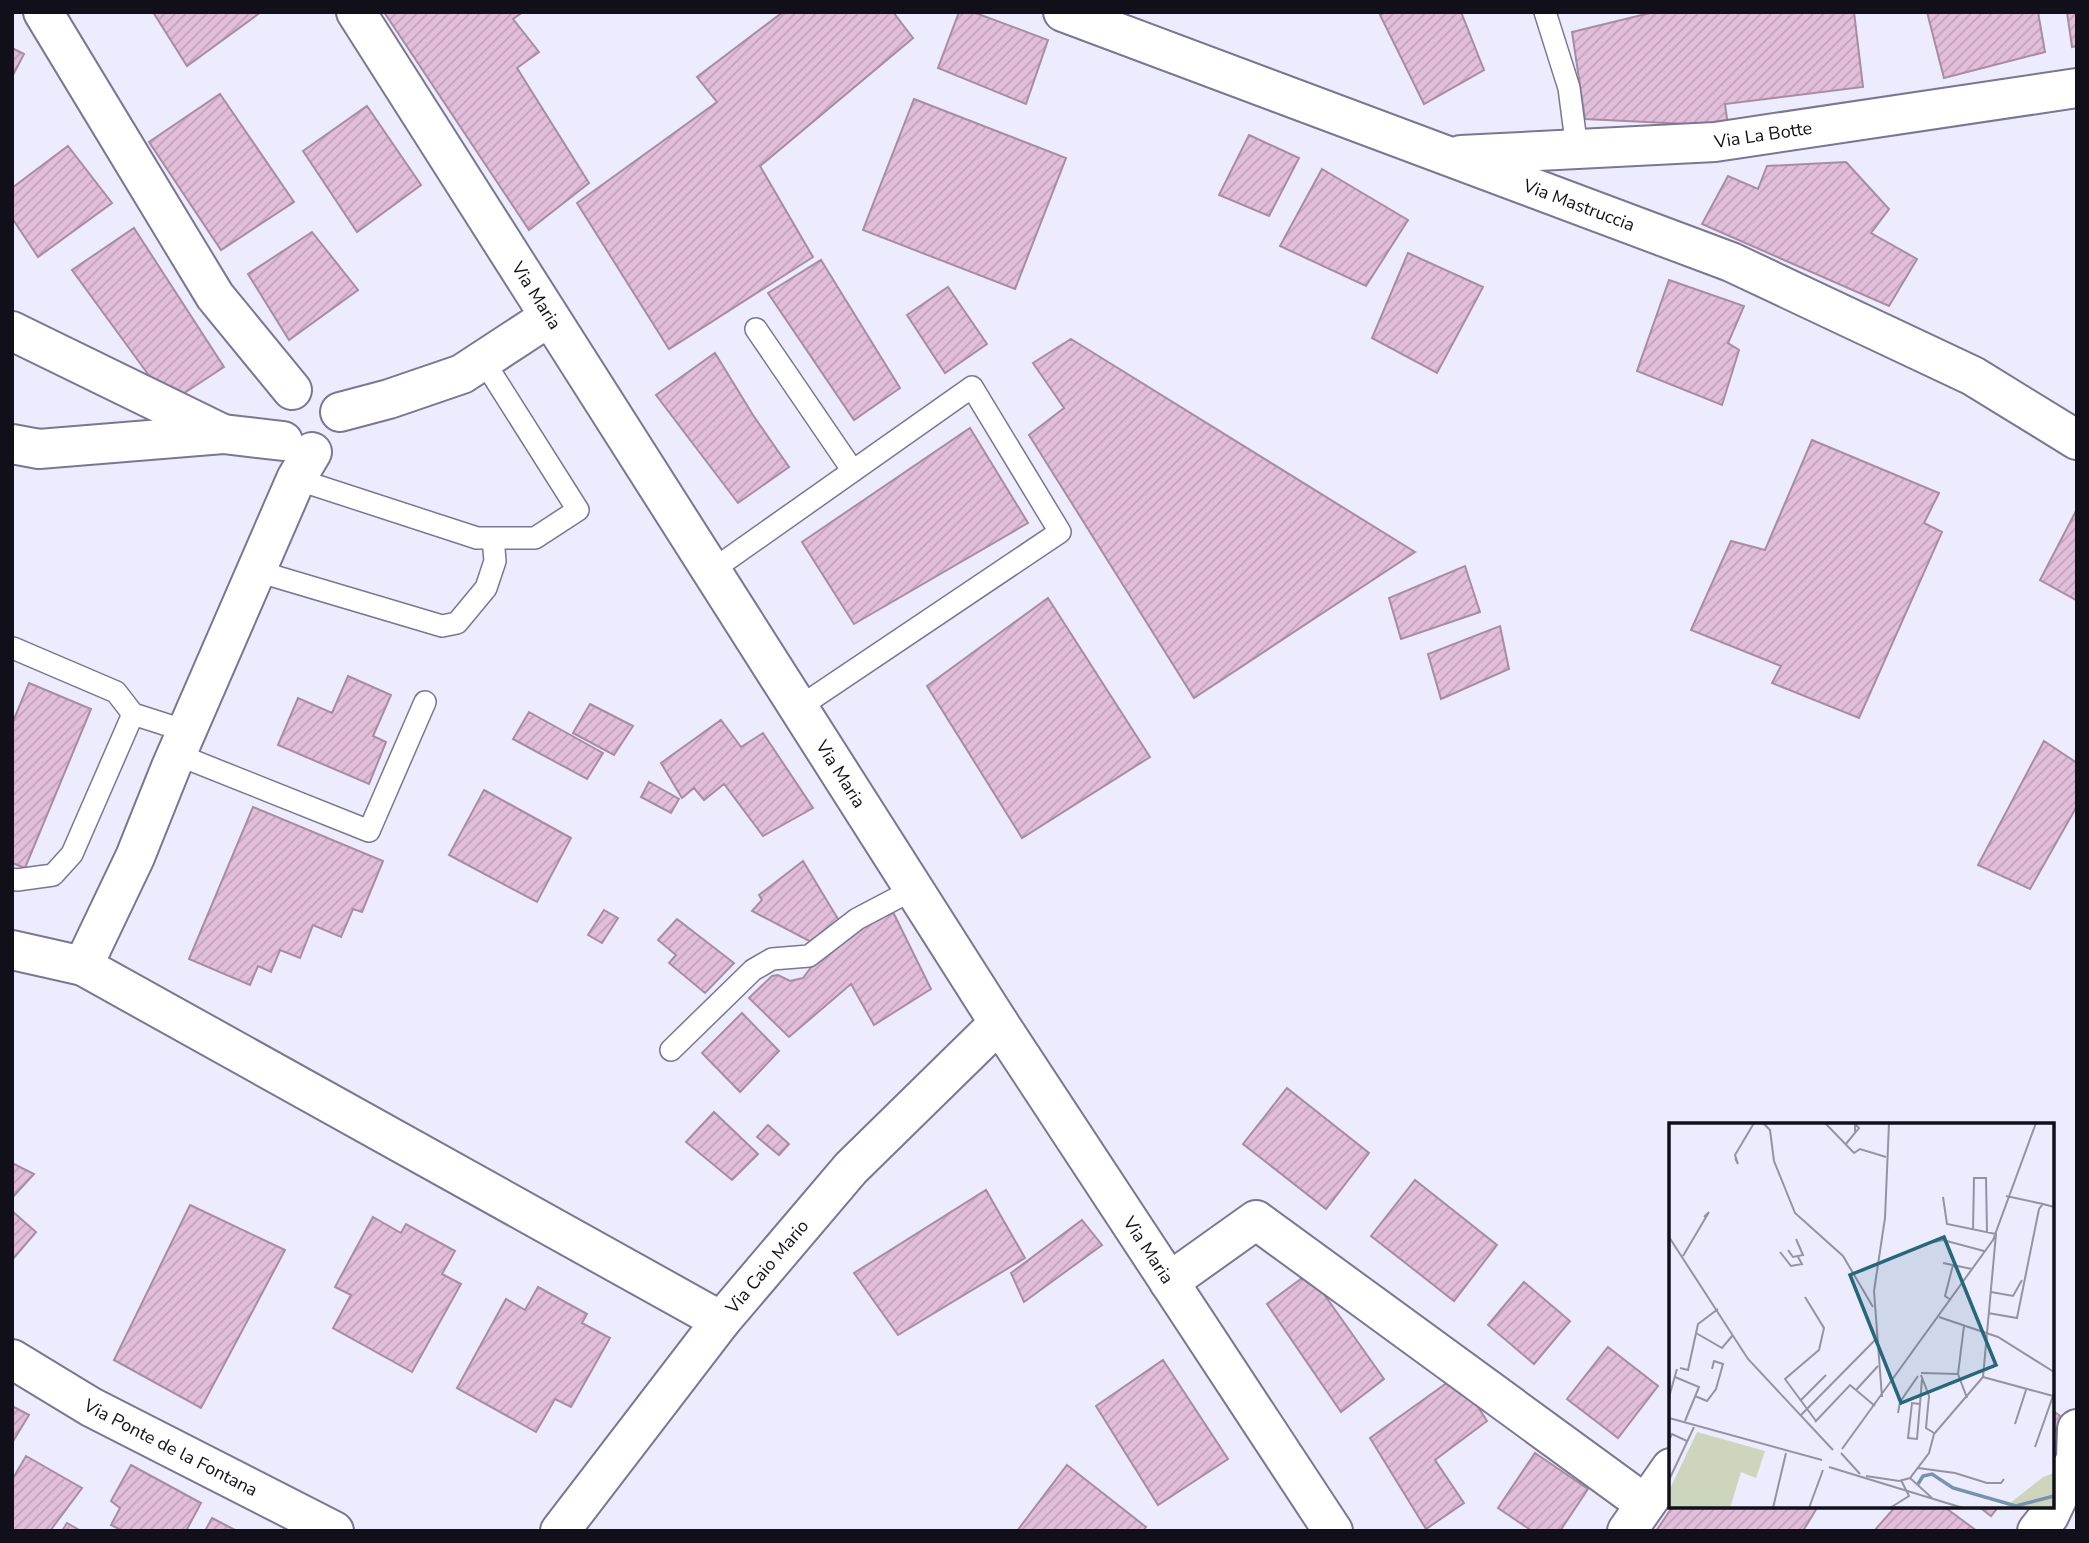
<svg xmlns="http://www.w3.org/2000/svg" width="2089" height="1543" font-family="'Nunito Sans',sans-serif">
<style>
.building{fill:url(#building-hatch);stroke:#a88da2;stroke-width:2}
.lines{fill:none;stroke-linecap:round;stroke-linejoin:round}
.lane-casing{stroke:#7a7693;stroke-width:24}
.street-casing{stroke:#7a7693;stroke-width:42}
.secondary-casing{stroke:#7a7693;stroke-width:42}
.lane{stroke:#fff;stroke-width:21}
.street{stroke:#fff;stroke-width:38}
.secondary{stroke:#fff;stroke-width:38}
.labels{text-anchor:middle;stroke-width:5;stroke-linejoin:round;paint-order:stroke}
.street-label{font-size:18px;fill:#11101a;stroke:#fbfbfb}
.inset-river{fill:none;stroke:#7593b0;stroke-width:3.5}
.inset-road{fill:none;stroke:#9593a3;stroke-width:2}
.view{fill:#26677b;fill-opacity:0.15;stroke:#26677b;stroke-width:3.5}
.inset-edge{fill:none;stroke:#11101a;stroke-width:3.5}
</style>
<defs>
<pattern id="building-hatch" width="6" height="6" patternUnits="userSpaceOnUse" patternTransform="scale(1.75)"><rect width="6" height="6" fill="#e2beda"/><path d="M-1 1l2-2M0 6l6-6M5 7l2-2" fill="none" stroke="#c1a2ba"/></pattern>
</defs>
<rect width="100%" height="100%" fill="#edebfe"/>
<path class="building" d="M 153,12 L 261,12 L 187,66 Z
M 384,12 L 523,12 L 513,19 L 539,52 L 517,68 L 589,183 L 529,230 Z
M 783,12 L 893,12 L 913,38 L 760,166 L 813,257 L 669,349 L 577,203 L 717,102 L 697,77 Z
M 959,12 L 973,12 L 1048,40 L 1026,104 L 938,68 Z
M 1385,12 L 1461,12 L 1484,70 L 1424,104 L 1380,15 Z
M 1654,12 L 1854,12 L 1863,87 L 1725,104 L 1728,126 L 1585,119 L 1572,32 Z
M 1927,12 L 2038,12 L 2045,52 L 1944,78 Z
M 2067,12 L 2077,12 L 2077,46 L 2072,47 Z
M 12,48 L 24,54 L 12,77 Z
M 220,94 L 294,202 L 221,250 L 149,142 Z
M 914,99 L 1066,158 L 1015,289 L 863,230 Z
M 367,106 L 421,185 L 357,232 L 303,151 Z
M 1249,135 L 1299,158 L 1269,216 L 1219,195 Z
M 68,146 L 112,203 L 38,257 L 12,218 L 12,188 Z
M 1846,162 L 1889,209 L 1871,233 L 1917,259 L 1889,306 L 1702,224 L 1728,176 L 1758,189 L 1767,166 Z
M 1322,169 L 1408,220 L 1366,286 L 1280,246 Z
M 134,228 L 224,367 L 169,403 L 72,270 Z
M 312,232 L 358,290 L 289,340 L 248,274 Z
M 1408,253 L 1483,287 L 1437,373 L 1372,338 Z
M 821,260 L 900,388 L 854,420 L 768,293 Z
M 1669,280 L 1744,306 L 1728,343 L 1739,350 L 1722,405 L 1637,371 Z
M 948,287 L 987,344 L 945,373 L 907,315 Z
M 1071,339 L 1415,552 L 1194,698 L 1029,435 L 1064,408 L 1033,363 Z
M 715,353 L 753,415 L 789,467 L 738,503 L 656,395 Z
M 970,428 L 1028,523 L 854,624 L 802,542 Z
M 1812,440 L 1939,493 L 1924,523 L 1942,532 L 1859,718 L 1772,683 L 1781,666 L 1691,630 L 1731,541 L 1765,550 Z
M 2077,509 L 2077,599 L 2076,600 L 2040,580 Z
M 1465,566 L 1480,612 L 1401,639 L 1389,598 Z
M 1048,598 L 1150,757 L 1022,838 L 927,686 Z
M 1500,626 L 1509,669 L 1441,699 L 1428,654 Z
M 348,676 L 391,695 L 373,736 L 386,742 L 369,784 L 278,745 L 298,698 L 332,713 Z
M 29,683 L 91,709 L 25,868 L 12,863 L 12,724 Z
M 590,704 L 633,726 L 614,755 L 573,733 Z
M 529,712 L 603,753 L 587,779 L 513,739 Z
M 721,720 L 741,747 L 763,733 L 813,808 L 763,836 L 724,784 L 704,800 L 694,788 L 682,798 L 661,763 Z
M 2044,741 L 2077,763 L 2077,806 L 2030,889 L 1978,865 Z
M 649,782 L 679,799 L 671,813 L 641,797 Z
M 484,790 L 571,838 L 537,902 L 449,855 Z
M 253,807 L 383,861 L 362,912 L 353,909 L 341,937 L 313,925 L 300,958 L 280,950 L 271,972 L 258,966 L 250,985 L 189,959 Z
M 803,861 L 841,924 L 815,944 L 752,911 L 762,900 L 759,895 Z
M 604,910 L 618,918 L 602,943 L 588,935 Z
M 893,912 L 931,989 L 874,1025 L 851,984 L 789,1037 L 749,998 L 772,976 L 778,975 L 790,981 L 803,978 L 818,958 L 846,936 Z
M 677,919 L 734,963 L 705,993 L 669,963 L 676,955 L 658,940 Z
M 742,1013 L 779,1051 L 740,1092 L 702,1053 Z
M 1287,1088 L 1369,1153 L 1326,1209 L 1243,1144 Z
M 714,1112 L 758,1154 L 732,1180 L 686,1142 Z
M 768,1125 L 789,1144 L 779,1155 L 757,1137 Z
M 12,1163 L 34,1174 L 12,1198 Z
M 1415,1180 L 1497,1245 L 1454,1301 L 1371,1236 Z
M 986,1190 L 1025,1258 L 898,1335 L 854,1273 Z
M 190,1205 L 285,1250 L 201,1408 L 114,1360 Z
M 12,1211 L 36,1232 L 12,1260 Z
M 373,1217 L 401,1233 L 406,1224 L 455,1251 L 442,1274 L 461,1284 L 412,1372 L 333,1328 L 351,1295 L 335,1287 Z
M 1082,1220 L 1102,1245 L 1024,1302 L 1011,1273 Z
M 1309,1273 L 1384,1379 L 1341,1412 L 1267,1304 Z
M 1524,1282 L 1570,1321 L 1534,1364 L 1488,1325 Z
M 538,1287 L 587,1314 L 582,1323 L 610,1338 L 571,1407 L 555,1399 L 536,1432 L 457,1388 L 506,1299 L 525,1310 Z
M 1608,1347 L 1658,1386 L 1618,1438 L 1567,1399 Z
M 1163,1360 L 1228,1459 L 1158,1505 L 1096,1406 Z
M 1458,1375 L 1487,1421 L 1435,1460 L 1464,1503 L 1426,1529 L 1370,1438 Z
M 12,1406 L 29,1415 L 12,1443 Z
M 2052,1410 L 2064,1419 L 2052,1435 Z
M 1535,1453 L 1588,1489 L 1560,1531 L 1532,1531 L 1498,1508 Z
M 26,1456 L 82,1488 L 50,1531 L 12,1531 L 12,1480 Z
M 131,1465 L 201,1503 L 186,1531 L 123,1531 L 111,1525 L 120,1508 L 111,1501 Z
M 1067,1465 L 1146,1527 L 1143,1531 L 1017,1531 Z
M 1673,1506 L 1813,1506 L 1817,1508 L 1803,1531 L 1656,1531 Z
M 1896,1506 L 1943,1506 L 1977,1531 L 1874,1531 Z
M 1978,1506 L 1999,1506 L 1991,1516 Z
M 212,1518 L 237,1531 L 205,1531 Z
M 67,1523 L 81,1531 L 62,1531 Z"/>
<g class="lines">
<g class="lane-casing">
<path id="lane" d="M 1545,12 L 1569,88 L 1577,149
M 756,329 L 853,471
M 296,479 L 477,538 L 535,538 L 578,510 L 483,360
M 257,571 L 442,626 L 457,623 L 486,588 L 495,561 L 493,538
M 711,571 L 972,387 L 1060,532 L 798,708
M 13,648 L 116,692 L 133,714 L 186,731
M 176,754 L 369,831 L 425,702
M 12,879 L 17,880 L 53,875 L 72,854 L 133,714
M 671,1050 L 753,970 L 772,959 L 809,956 L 857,919 L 914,889"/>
</g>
<g class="street-casing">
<g id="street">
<path d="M 43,12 L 215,296 L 292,390"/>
<path id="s1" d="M 1063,12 L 1731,262 L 1973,376 L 2077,440"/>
<path id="s2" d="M 1461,155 L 1715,142 L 2077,88"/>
<path d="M 12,331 L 223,434"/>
<path d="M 340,412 L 389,399 L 462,374 L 549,317"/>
<path d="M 12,444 L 39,449 L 223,434 L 283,441"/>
<path d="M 12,950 L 83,966 L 721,1321"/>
<path d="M 83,966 L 135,857 L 171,767 L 296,479 L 312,452"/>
<path d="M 1169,1282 L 1256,1220 L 1645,1504"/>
<path id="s3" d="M 12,1359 L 91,1407 L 334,1531"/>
<path id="s4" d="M 560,1531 L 721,1321 L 851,1168 L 999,1023"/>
<path d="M 1627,1531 L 1671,1468"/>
<path d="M 2037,1531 L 2049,1516 L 2076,1459 L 2077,1429"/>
</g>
</g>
<g class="secondary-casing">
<g id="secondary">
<path id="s5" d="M 356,12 L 999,1023 L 1333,1531"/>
</g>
</g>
<use href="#lane" class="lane"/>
<use href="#street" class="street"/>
<use href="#secondary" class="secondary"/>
</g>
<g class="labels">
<g class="street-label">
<text dy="6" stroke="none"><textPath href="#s2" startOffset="303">Via La Botte</textPath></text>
<text dy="6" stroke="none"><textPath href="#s1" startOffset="551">Via Mastruccia</textPath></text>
<text dy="6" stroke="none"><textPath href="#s5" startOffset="336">Via Maria</textPath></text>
<text dy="6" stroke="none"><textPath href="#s5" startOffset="903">Via Maria</textPath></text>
<text dy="6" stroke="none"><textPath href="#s5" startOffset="1470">Via Maria</textPath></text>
<text dy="6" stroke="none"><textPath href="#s4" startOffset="336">Via Caio Mario</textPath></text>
<text dy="6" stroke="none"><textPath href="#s3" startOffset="182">Via Ponte de la Fontana</textPath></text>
</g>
</g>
<g transform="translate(1669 1123)">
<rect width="385" height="385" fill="#edebfe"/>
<path d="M 385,350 L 385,385 L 335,385 L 374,354 Z" fill="#cdd5bd"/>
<path d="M 28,309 L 96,328 L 87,355 L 72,349 L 61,385 L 0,385 L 0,368 Z" fill="#cdd5bd"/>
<path class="inset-river" d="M 249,361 L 254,353 L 263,351 L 284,365 L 347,383 L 385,373"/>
<path class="inset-road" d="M 94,0 L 101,7 L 105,38 L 126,90 L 174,133 L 204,184M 156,0 L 185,30 L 191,26 L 217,34M 176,22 L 186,10 L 186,1 L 190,5 L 186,10M 66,35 L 69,41 L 66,32 L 85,0M 337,73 L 374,81M 304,107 L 305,55 L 317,55 L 318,109M 0,114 L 79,236 L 164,327M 260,120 L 274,117 L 315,128M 119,127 L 124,134 L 134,132 L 127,116M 111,129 L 122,143 L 133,141 L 129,134M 14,133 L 40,89 L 35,94M 274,140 L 303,146M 322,169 L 344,173 L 353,157M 136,174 L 155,205 L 150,227 L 116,256 L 147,298M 282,177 L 276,173 L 284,142M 319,190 L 348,195 L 370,86 L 374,81 L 385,84M 270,194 L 329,214 L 385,249M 295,203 L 289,251 L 298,275M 27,210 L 53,225 L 64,212M 11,245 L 19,247 L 29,201 L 49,186M 252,250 L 289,251M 252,252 L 260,273 L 257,305 L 265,310M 6,254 L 30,264 L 16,298M 314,254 L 384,273 L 366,324M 187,267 L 209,243M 26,273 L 38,278 L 47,266 L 54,241 L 45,238 L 43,246M 0,274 L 8,246M 213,274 L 205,168 L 216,95 L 220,0M 131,278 L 157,252M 251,281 L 243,280 L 239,315 L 248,316 L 251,281 L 253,256M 229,290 L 231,279 L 249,253M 132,292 L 207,216M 0,295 L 153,337M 146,299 L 181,262 L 206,283M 346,301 L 357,267M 0,317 L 3,311 L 18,318M 173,326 L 324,117 L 367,0M 172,330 L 191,351M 160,344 L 294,385M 249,345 L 286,350 L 318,360 L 332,360 L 335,356M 197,353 L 230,358 L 241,355 L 260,330 L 265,311 L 314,254 L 327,111 L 278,101 L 274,74M 241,355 L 263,375M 0,357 L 25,304M 104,385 L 117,330M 140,385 L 154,347M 221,385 L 240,373 L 232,357"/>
<path class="view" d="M 275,114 L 327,242 L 232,280 L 181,152 Z"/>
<rect width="385" height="385" class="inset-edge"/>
</g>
<rect width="2089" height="1543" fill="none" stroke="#11101a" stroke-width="28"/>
</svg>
